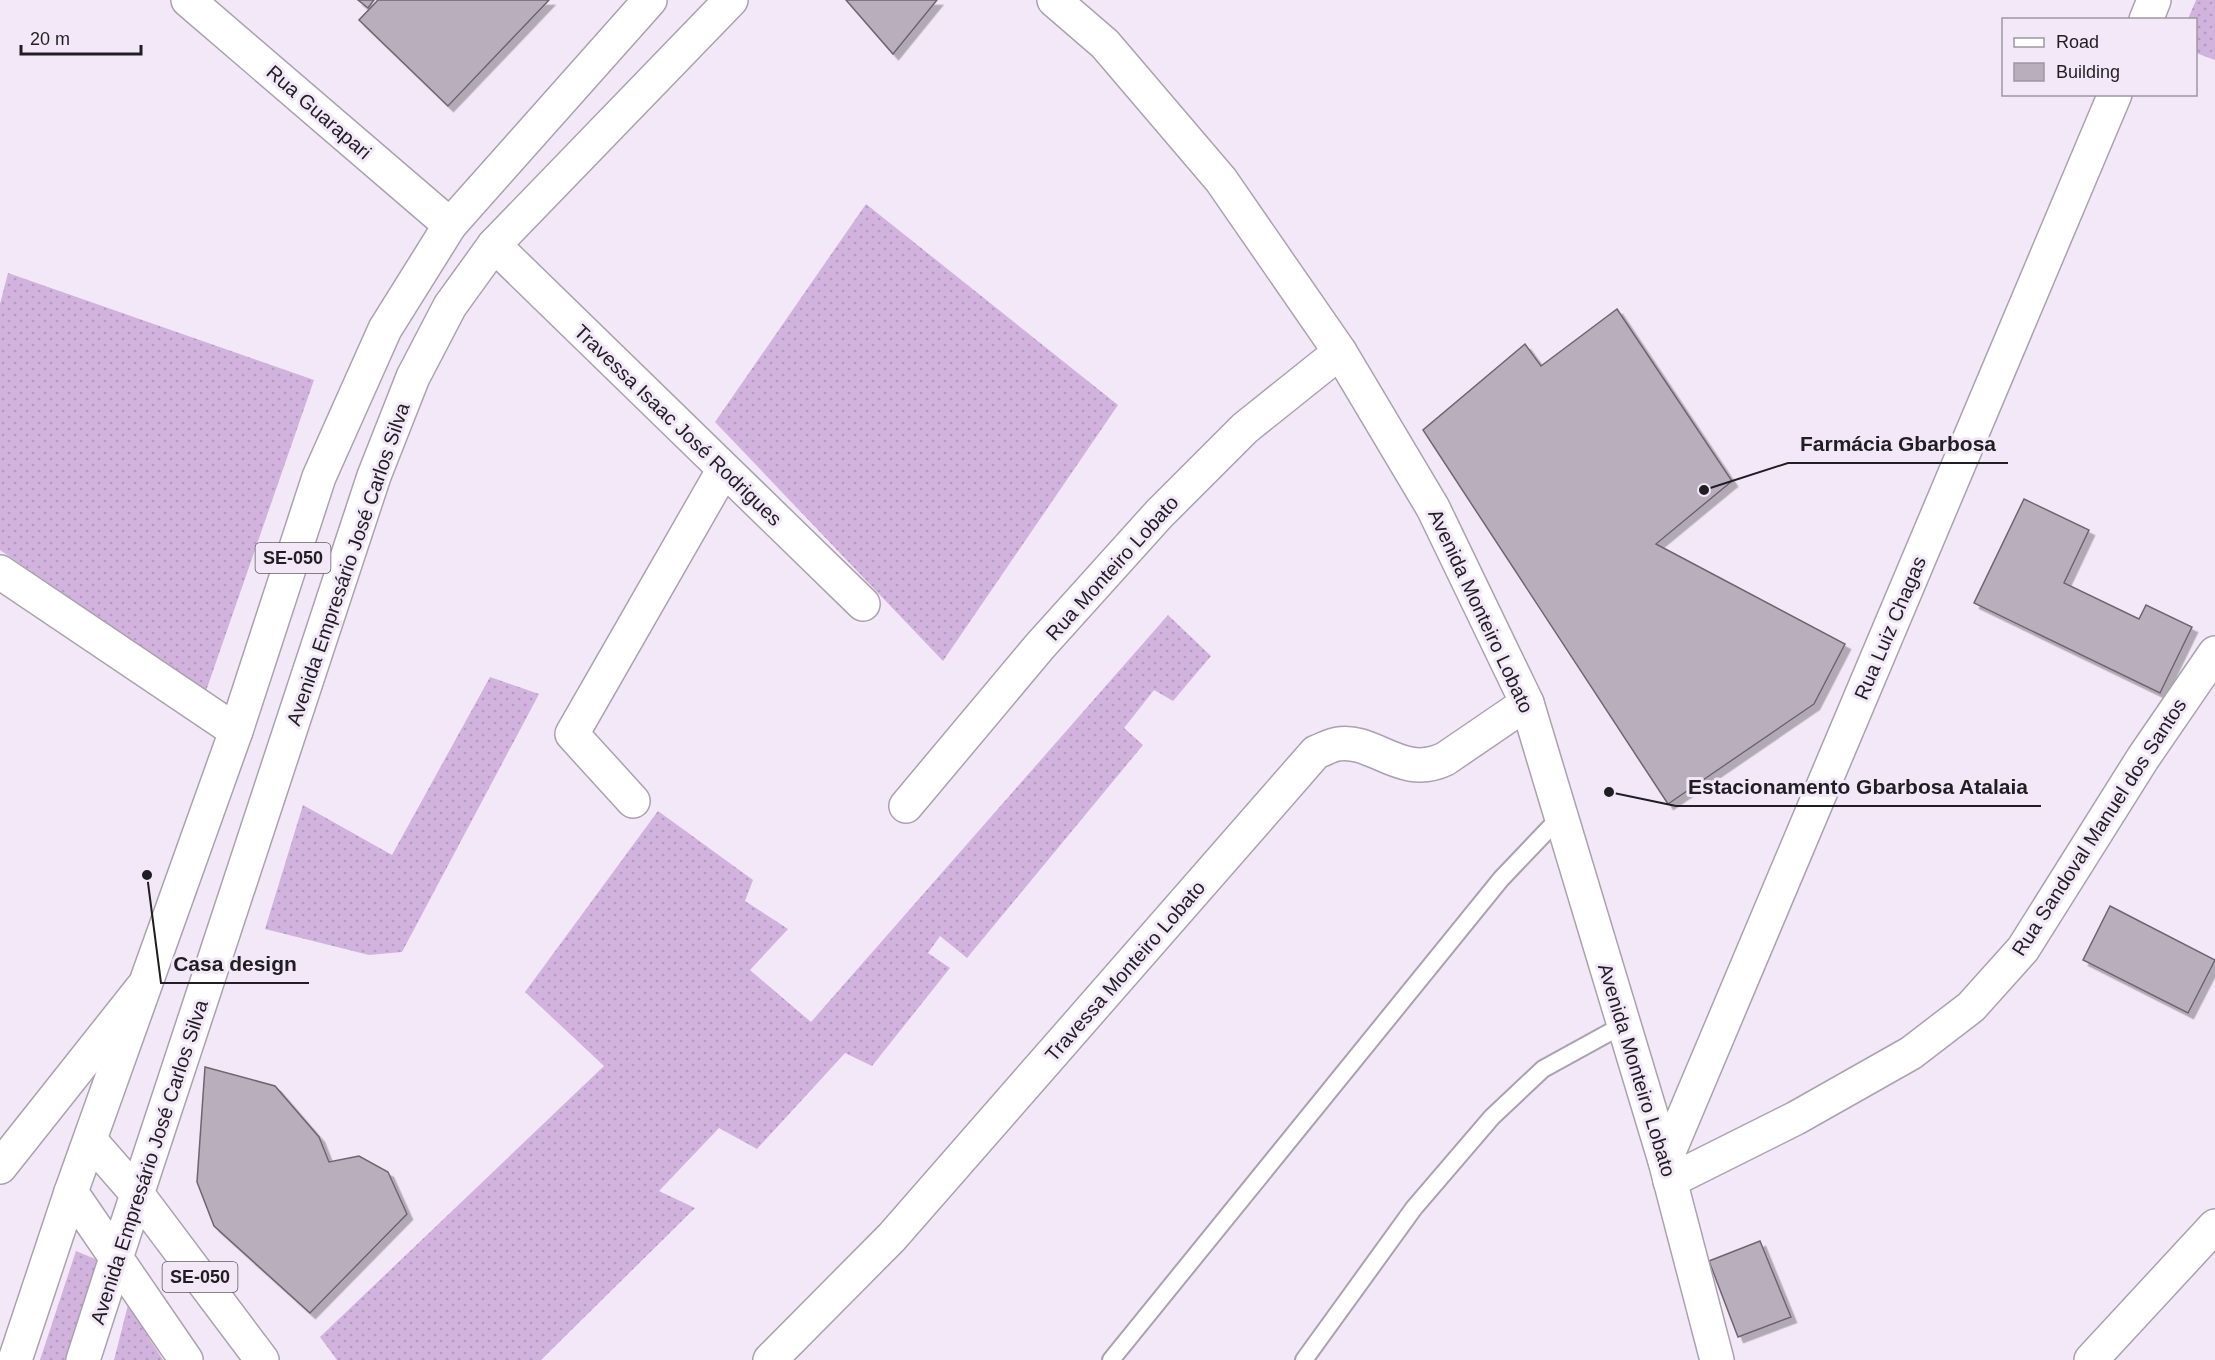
<svg xmlns="http://www.w3.org/2000/svg" width="2215" height="1360" font-family="Arial,sans-serif">
<style>
.grass{fill:url(#grass-dots)}
.building{fill:#b8aebc;stroke:#6e6572;stroke-width:1.5;filter:url(#shadow)}
.lines{fill:none;stroke-linecap:round;stroke-linejoin:round}
.lane-casing{stroke:#aba1af;stroke-width:20}
.street-casing{stroke:#aba1af;stroke-width:36}
.secondary-casing{stroke:#aba1af;stroke-width:36}
.primary-casing{stroke:#aba1af;stroke-width:36}
.lane{stroke:#fff;stroke-width:16}
.street{stroke:#fff;stroke-width:33}
.secondary{stroke:#fff;stroke-width:33}
.primary{stroke:#fff;stroke-width:33}
.labels{text-anchor:middle;stroke-width:6;stroke-linejoin:round;paint-order:stroke}
.shield{fill:#f2e8f7;stroke:#605b63;stroke-width:1.5}
.shield-label{font-size:18px;font-weight:bold;fill:#211e23}
.street-label{font-size:20px;fill:#211e23;stroke:#f2e8f7}
.leader{fill:none;stroke:#211e23;stroke-width:2}
.callout-dot{fill:#211e23;stroke:#f2e8f7;stroke-width:2}
.callout-label{font-size:21px;text-anchor:middle;font-weight:bold;fill:#211e23;stroke:#f2e8f7;stroke-width:6;stroke-linejoin:round;paint-order:stroke}
</style>
<defs>
<pattern id="grass-dots" width="8" height="8" patternUnits="userSpaceOnUse" patternTransform="scale(1.5)"><rect width="8" height="8" fill="#d1b3de"/><path d="M2 2h.1M6 6h.1" fill="none" stroke="#b39abe" stroke-width="1.8" stroke-linecap="round"/></pattern>
<filter id="shadow"><feDropShadow dx="5.5" dy="5.5" stdDeviation="0" flood-color="#0004"/></filter>
</defs>
<rect width="100%" height="100%" fill="#f2e8f7"/>
<path class="grass" d="M 2196,0 L 2215,0 L 2215,60 L 2196,53 L 2196,20 L 2188,19 Z
M 866,204 L 1118,405 L 943,661 L 715,422 Z
M 8,273 L 314,380 L 206,691 L 0,550 L 0,304 Z
M 1168,615 L 1211,656 L 1173,701 L 1154,690 L 1124,728 L 1143,745 L 967,958 L 940,936 L 928,953 L 950,968 L 872,1066 L 845,1053 L 757,1149 L 719,1128 L 659,1191 L 695,1208 L 541,1360 L 337,1360 L 320,1337 L 604,1066 L 525,992 L 658,811 L 753,880 L 745,901 L 788,929 L 750,970 L 811,1022 Z
M 490,677 L 539,694 L 402,952 L 369,955 L 265,929 L 303,805 L 392,855 Z
M 76,1251 L 100,1261 L 69,1360 L 40,1360 Z
M 128,1305 L 163,1360 L 114,1360 Z"/>
<path class="building" d="M 358,0 L 374,0 L 368,8 Z
M 378,0 L 549,0 L 448,106 L 359,20 Z
M 846,0 L 937,0 L 893,54 Z
M 1617,309 L 1732,481 L 1656,544 L 1845,644 L 1814,704 L 1668,804 L 1423,430 L 1525,344 L 1541,366 Z
M 2024,499 L 2089,530 L 2064,583 L 2139,619 L 2146,605 L 2192,627 L 2160,693 L 1974,603 Z
M 2110,906 L 2215,960 L 2188,1013 L 2083,960 Z
M 205,1067 L 275,1086 L 319,1137 L 329,1162 L 359,1156 L 388,1172 L 407,1214 L 310,1313 L 214,1226 L 197,1182 Z
M 1760,1241 L 1791,1317 L 1738,1337 L 1709,1261 Z"/>
<g class="lines">
<g class="lane-casing">
<path id="lane" d="M 1111,1360 L 1501,879 L 1562,815
M 1304,1360 L 1414,1208 L 1492,1117 L 1543,1069 L 1623,1025"/>
</g>
<g class="street-casing">
<path id="street" d="M 188,0 L 450,225
M 2146,20 L 2154,0
M 494,245 L 863,604
M 0,572 L 236,731
M 633,801 L 572,734 L 724,469
M 906,806 L 1040,646 L 1159,514 L 1245,428 L 1340,352
M 1665,1161 L 2115,94
M 0,1167 L 142,988
M 1670,1181 L 1796,1118 L 1911,1053 L 1971,1007 L 2023,949 L 2143,758 L 2215,653
M 770,1360 L 892,1237 L 1316,752 C 1323,750 1330,745 1338,744 C 1374,738 1401,780 1445,759 L 1527,703
M 2091,1360 L 2215,1226"/>
</g>
<g class="secondary-casing">
<path id="secondary" d="M 1054,0 L 1105,44 L 1221,180 L 1340,352 L 1433,508 L 1527,703 L 1665,1161 L 1717,1360
M 15,1360 L 71,1192
M 83,1360 L 116,1258"/>
</g>
<g class="primary-casing">
<path id="primary" d="M 90,1140 L 138,1195 L 262,1360
M 116,1258 L 374,476 L 413,377 L 450,306 L 494,245 L 731,0
M 186,1360 L 71,1192 L 236,731 L 319,477 L 385,329 L 450,225 L 650,0"/>
</g>
<use href="#lane" class="lane"/>
<use href="#street" class="street"/>
<use href="#secondary" class="secondary"/>
<use href="#primary" class="primary"/>
</g>
<g class="labels">
<g class="shield">
<rect x="255.5" y="543" width="75" height="30" rx="4.5"/>
<rect x="162.5" y="1262" width="75" height="30" rx="4.5"/>
</g>
<g class="shield-label">
<text x="293" y="564">SE-050</text>
<text x="200" y="1283">SE-050</text>
</g>
<g class="street-label">
<text transform="translate(319 112) rotate(41)" y="7">Rua Guarapari</text>
<text transform="translate(678 425) rotate(44)" y="7">Travessa Isaac José Rodrigues</text>
<text transform="translate(348 564) rotate(-71)" y="7">Avenida Empresário José Carlos Silva</text>
<text transform="translate(1112 568) rotate(-48)" y="7">Rua Monteiro Lobato</text>
<text transform="translate(1481 611) rotate(65)" y="7">Avenida Monteiro Lobato</text>
<text transform="translate(1890 628) rotate(-67)" y="7">Rua Luiz Chagas</text>
<text transform="translate(2099 827) rotate(-57)" y="7">Rua Sandoval Manuel dos Santos</text>
<text transform="translate(1125 971) rotate(-49)" y="7">Travessa Monteiro Lobato</text>
<text transform="translate(1637 1070) rotate(73)" y="7">Avenida Monteiro Lobato</text>
<text transform="translate(149 1162) rotate(-72)" y="7">Avenida Empresário José Carlos Silva</text>
</g>
</g>
<path class="leader" d="M1704 490L1788 463H2008M1609 792L1676 806H2041M147 875L161 983H309"/>
<g class="callout-dot">
<circle cx="1704" cy="490" r="6"/>
<circle cx="1609" cy="792" r="6"/>
<circle cx="147" cy="875" r="6"/>
</g>
<g class="callout-label">
<text x="1898" y="451">Farmácia Gbarbosa</text>
<text x="1858" y="794">Estacionamento Gbarbosa Atalaia</text>
<text x="235" y="971">Casa design</text>
</g>
<rect x="2002" y="18" width="195" height="78" fill="#f2e8f7" stroke="#9e97a2" stroke-width="1.5"/>
<rect x="2014" y="38" width="30" height="9" fill="#ffffff" stroke="#9e97a2" stroke-width="1.5"/>
<text x="2056" y="48" font-size="18" fill="#211e23">Road</text>
<rect x="2014" y="63" width="30" height="18" fill="#b8aebc" stroke="#9e97a2" stroke-width="1.5"/>
<text x="2056" y="78" font-size="18" fill="#211e23">Building</text>
<path d="M21 45v9h120v-9" fill="none" stroke="#211e23" stroke-width="3"/>
<text x="30" y="45" font-size="18" fill="#211e23" stroke="#f2e8f7" stroke-width="4.5" paint-order="stroke">20 m</text>
</svg>
